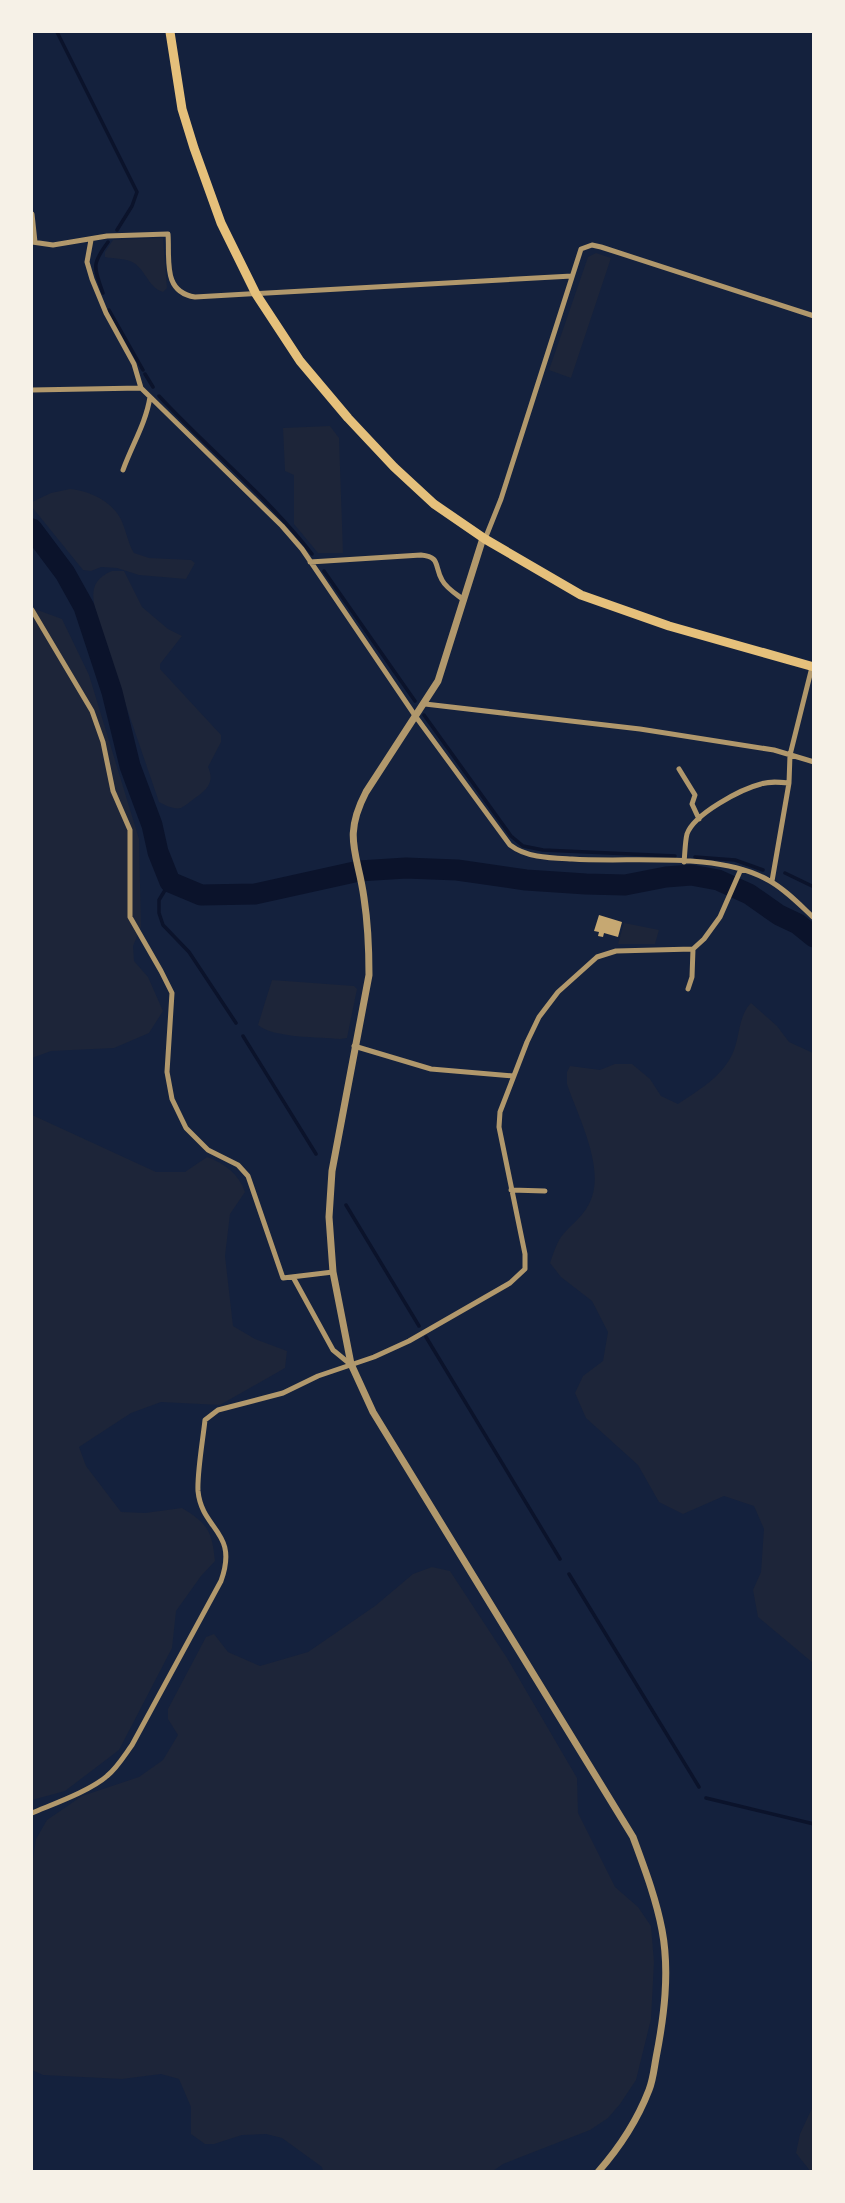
<svg xmlns="http://www.w3.org/2000/svg" width="845" height="2203" font-family="'Open Sans',sans-serif">
<style>
.green{fill:#1d2539}
.lines{fill:none;stroke-linecap:round;stroke-linejoin:round}
.stream{stroke:#0b132b;stroke-width:3.5}
.river{stroke:#0b132b;stroke-width:21}
.building{fill:#c6a872}
.minor{stroke:#b1986c;stroke-width:5}
.tertiary{stroke:#b1986c;stroke-width:7}
.primary{stroke:#e5c07b;stroke-width:9}
</style>
<rect width="100%" height="100%" fill="#14213d"/>
<path class="green" d="M 163,238 L 167,288 L 163,292 C 149,288 146,271 134,263 C 127,258 114,259 105,257 L 105,252 L 113,240 Z
M 596,253 L 611,258 L 571,378 L 549,370 L 588,257 Z
M 330,426 L 339,438 L 343,553 L 318,553 L 294,524 L 294,475 L 285,471 L 283,428 Z
M 70,489 C 87,490 109,500 119,516 C 126,527 127,542 134,553 L 149,558 L 191,560 L 195,563 L 186,579 L 139,575 L 117,568 L 101,567 L 91,571 L 83,570 L 32,507 L 32,502 L 51,493 Z
M 112,571 L 124,571 L 142,607 L 168,629 L 182,636 L 160,664 L 160,669 L 221,735 L 221,742 L 208,767 C 215,782 207,790 195,798 C 191,801 185,806 181,808 C 174,810 165,805 159,802 L 98,624 C 94,601 85,582 112,571 Z
M 32,608 L 62,619 L 89,675 L 139,839 L 141,927 L 133,946 L 134,961 L 148,977 L 163,1011 L 149,1033 L 114,1048 L 51,1051 L 32,1058 Z
M 624,923 L 659,930 L 655,944 L 618,944 Z
M 272,980 L 354,986 L 357,989 L 347,1038 L 340,1039 C 319,1037 273,1038 258,1025 Z
M 751,1003 L 777,1026 L 789,1042 L 813,1053 L 813,1663 L 758,1617 L 753,1590 L 761,1572 L 764,1529 L 754,1506 L 724,1496 L 683,1514 L 659,1502 L 638,1465 L 586,1418 L 575,1393 L 583,1376 L 603,1361 L 608,1332 L 592,1301 L 561,1277 L 550,1263 C 553,1255 556,1244 561,1237 C 569,1226 582,1218 589,1204 C 607,1170 578,1117 567,1084 L 567,1072 L 570,1066 L 600,1070 L 615,1064 L 632,1064 L 650,1079 L 661,1096 L 678,1104 C 700,1089 724,1076 734,1050 C 740,1034 739,1015 751,1003 Z
M 32,1115 L 156,1172 L 185,1172 L 207,1157 C 224,1163 239,1174 245,1192 L 230,1214 L 225,1256 L 233,1326 L 255,1339 L 287,1351 L 285,1368 L 220,1405 L 161,1402 L 131,1413 L 79,1447 L 86,1466 L 121,1512 L 145,1513 L 182,1508 C 208,1524 212,1531 215,1561 L 201,1576 L 176,1611 L 172,1648 L 119,1750 L 65,1791 L 32,1800 Z
M 432,1567 L 450,1571 L 507,1658 L 577,1778 L 578,1813 L 615,1887 L 638,1907 L 651,1926 L 654,1962 L 651,2019 L 636,2080 L 620,2104 L 608,2118 L 590,2130 L 503,2164 L 493,2171 L 323,2171 L 322,2167 L 282,2138 L 266,2134 L 242,2135 L 214,2144 L 205,2144 L 191,2134 L 191,2107 L 179,2079 L 161,2074 L 122,2079 L 43,2075 L 32,2070 L 32,1867 L 36,1839 L 47,1820 L 82,1796 L 139,1777 L 163,1760 L 178,1735 L 168,1719 L 168,1709 L 206,1637 L 214,1634 L 228,1652 L 260,1666 L 308,1652 L 375,1606 L 413,1574 Z
M 813,2106 L 814,2171 L 811,2172 L 796,2153 L 800,2134 Z"/>
<g class="lines">
<path class="stream" d="M 57,32 L 137,192 L 132,206 L 117,230
M 103,293 C 94,267 91,265 108,242
M 109,310 L 143,370
M 145,374 L 153,387
M 159,396 C 209,450 267,496 312,554
M 324,571 L 415,701
M 424,715 L 511,836 L 523,846 L 543,850 L 675,856
M 695,857 L 735,860 L 763,870
M 785,873 L 814,887
M 170,882 L 159,900 L 159,913 L 163,925 L 189,952 L 236,1023
M 243,1036 L 316,1154
M 346,1205 L 419,1326
M 426,1337 L 560,1559
M 569,1574 L 699,1787
M 706,1798 L 814,1824"/>
<path class="river" d="M 32,529 L 65,573 L 84,607 L 112,692 L 130,766 L 152,825 L 158,852 L 170,882 L 201,895 L 255,894 L 359,871 L 406,868 L 457,870 L 526,880 L 586,884 L 625,885 L 666,877 L 691,875 L 718,880 L 749,894 L 779,915 L 798,924 L 814,937"/>
</g>
<path class="building" d="M 599,915 L 622,922 L 618,937 L 604,933 L 603,937 L 598,936 L 599,932 L 594,931 Z"/>
<g class="lines">
<path class="minor" d="M 32,214 L 35,242
M 91,240 L 87,262 L 92,279 L 106,313 L 134,364 L 141,388 L 282,526 L 302,549 L 416,717 L 510,845 C 527,858 551,858 572,859 C 631,863 717,851 768,880 C 785,889 800,905 814,918
M 32,242 L 53,245 L 107,236 L 168,234 C 170,259 162,292 195,297 L 572,276
M 32,390 L 141,388
M 123,470 C 132,445 146,423 150,397
M 485,539 L 501,499 L 581,249 L 592,245 L 601,247 L 814,316
M 310,562 L 421,555 C 441,557 434,566 442,580 C 446,588 456,594 464,600
M 32,610 L 92,711 L 103,742 L 113,791 L 130,830 L 130,917 L 161,971 L 172,993 L 167,1072 L 172,1099 L 186,1128 L 208,1150 L 238,1165 L 248,1176 L 283,1278 L 333,1272
M 425,704 L 640,729 L 774,750 L 814,762
M 679,769 L 695,795 L 692,804 L 699,819
M 684,862 C 685,853 685,842 687,834 C 694,814 741,789 761,784 C 770,781 779,782 789,783
M 772,881 L 789,783 L 790,755 L 812,667
M 688,989 L 692,977 L 693,949
M 354,1046 L 431,1069 L 513,1076
M 511,1190 L 545,1191
M 293,1277 L 333,1350 L 350,1364
M 32,1813 C 53,1804 90,1791 107,1776 C 117,1768 124,1756 132,1745 L 221,1581 C 239,1531 202,1531 198,1491 C 197,1473 203,1439 205,1420 L 218,1410 L 283,1393 L 318,1376 L 374,1357 L 409,1341 L 510,1283 L 525,1269 L 525,1254 L 499,1127 L 500,1112 L 527,1042 L 539,1017 L 558,992 L 597,957 L 616,951 L 693,949 L 704,939 L 720,917 L 741,869"/>
<path class="tertiary" d="M 483,538 L 438,681 L 366,792 C 342,838 358,853 364,898 C 368,924 369,949 369,975 L 332,1171 L 329,1217 L 333,1272 L 351,1364 L 373,1412 L 633,1837 C 644,1867 656,1898 662,1930 C 670,1972 664,2017 656,2058 C 654,2069 653,2080 649,2090 C 637,2121 620,2147 598,2172"/>
<path class="primary" d="M 170,32 L 182,109 L 194,148 L 221,223 L 256,294 L 300,361 L 348,418 L 394,467 L 434,504 L 485,539 L 581,595 L 669,626 L 814,667"/>
</g>
<rect width="845" height="2203" fill="none" stroke="#f6f1e7" stroke-width="66"/>
</svg>
